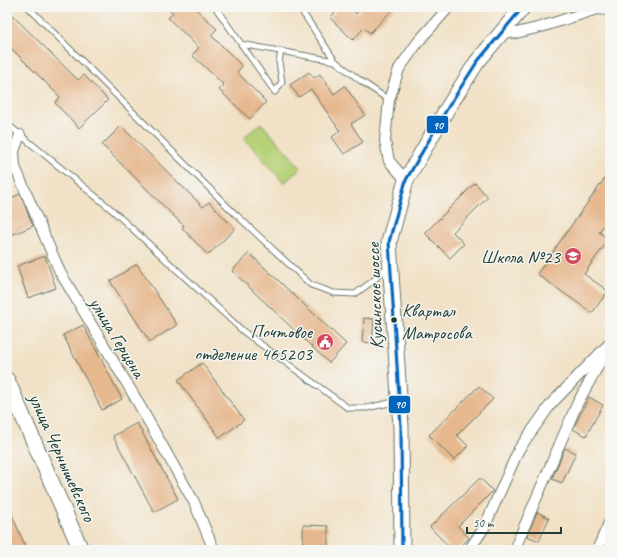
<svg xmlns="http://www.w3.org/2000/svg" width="617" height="557" font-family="Caveat,sans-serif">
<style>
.grass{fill:#b6d177;stroke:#6a8756}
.building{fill:#e6b88e}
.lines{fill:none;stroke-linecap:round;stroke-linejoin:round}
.service-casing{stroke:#687667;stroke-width:7}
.minor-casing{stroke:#687667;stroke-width:12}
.secondary-casing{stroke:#687667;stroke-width:17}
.service{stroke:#fff;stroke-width:5}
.minor{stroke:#fff;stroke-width:10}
.secondary{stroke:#fff;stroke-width:15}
.bus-1-casing{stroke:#f6f6f2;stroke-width:6}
.bus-1{stroke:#0065bd;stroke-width:3}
.bus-dot{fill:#1f3d34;stroke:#f6f6f2;stroke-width:1.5}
.labels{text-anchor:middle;stroke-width:3;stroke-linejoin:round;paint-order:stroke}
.bus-label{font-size:18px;fill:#1f3d34;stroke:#f6f6f2;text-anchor:start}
.poi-label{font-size:19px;fill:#1f3d34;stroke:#f6f6f2;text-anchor:end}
.street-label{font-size:19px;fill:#1f3d34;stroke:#f6f6f2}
.line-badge{stroke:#f6f6f2;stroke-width:1.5}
.badge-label{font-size:11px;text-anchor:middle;font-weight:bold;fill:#fff}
</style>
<rect width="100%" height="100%" fill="#f6f6f2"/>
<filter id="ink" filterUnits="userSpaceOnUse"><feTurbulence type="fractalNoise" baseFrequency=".025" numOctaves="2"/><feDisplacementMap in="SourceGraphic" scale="8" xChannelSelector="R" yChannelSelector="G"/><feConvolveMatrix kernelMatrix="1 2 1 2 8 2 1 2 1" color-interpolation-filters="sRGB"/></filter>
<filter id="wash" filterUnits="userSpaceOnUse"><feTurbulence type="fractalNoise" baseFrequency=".012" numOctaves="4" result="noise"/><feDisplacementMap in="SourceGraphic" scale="16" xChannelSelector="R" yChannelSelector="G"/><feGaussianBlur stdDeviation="0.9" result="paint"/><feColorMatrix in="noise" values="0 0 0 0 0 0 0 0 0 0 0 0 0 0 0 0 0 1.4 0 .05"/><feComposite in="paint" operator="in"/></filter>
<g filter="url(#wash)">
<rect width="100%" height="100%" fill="#f1e1c6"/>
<path class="grass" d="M 261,123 L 301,168 L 284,183 L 244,138 Z"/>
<g id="blocks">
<path class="building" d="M 167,7 L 194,7 L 217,29 L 211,35 L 242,66 L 237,72 L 266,102 L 250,119 L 219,90 L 224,85 L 192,55 L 199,48 L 168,18 L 173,13 Z
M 340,7 L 350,7 L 356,14 L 363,7 L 395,7 L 370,33 L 364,28 L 353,40 L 330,18 Z
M 7,10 L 78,80 L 84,75 L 108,100 L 79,128 L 55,103 L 60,97 L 7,44 Z
M 309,72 L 314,78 L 320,74 L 334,94 L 345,86 L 365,115 L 351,124 L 363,142 L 344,154 L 332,137 L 340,131 L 311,89 L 299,97 L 290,85 Z
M 121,126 L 203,207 L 209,202 L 235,229 L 208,255 L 182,228 L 184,226 L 102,145 Z
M 610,171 L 610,217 L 599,232 L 609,239 L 584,274 L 608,291 L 592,313 L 537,274 Z
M 475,183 L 488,197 L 453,232 L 464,244 L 450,258 L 425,233 Z
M 20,194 L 33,226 L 7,237 L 7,200 Z
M 249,253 L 346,344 L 329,363 L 232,271 Z
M 45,256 L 56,288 L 28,298 L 17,266 Z
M 137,264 L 177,325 L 150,342 L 110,281 Z
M 364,318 L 374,319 L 372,343 L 362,342 Z
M 83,325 L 122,399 L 102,410 L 63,335 Z
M 202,363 L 244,420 L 220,438 L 178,380 Z
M 479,386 L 493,399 L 457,435 L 468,446 L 454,460 L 429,435 Z
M 589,397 L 603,405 L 586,436 L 573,429 Z
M 137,423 L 178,499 L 154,512 L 113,436 Z
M 565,448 L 576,453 L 562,483 L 552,479 Z
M 480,478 L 493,491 L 458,526 L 469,538 L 457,550 L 452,550 L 430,527 Z
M 7,504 L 27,550 L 7,550 Z
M 537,512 L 549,518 L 539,541 L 527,536 Z
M 303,525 L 328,526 L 328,550 L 303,550 Z"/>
</g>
</g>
<g filter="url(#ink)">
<use href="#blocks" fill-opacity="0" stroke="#687667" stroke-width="1"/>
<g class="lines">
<g class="service-casing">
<path id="service" d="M 28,7 L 229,208 L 311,285 L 334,293 L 355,294 L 373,281 L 388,266
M 215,7 L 275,92 L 282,82 L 279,62 L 281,51
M 299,7 L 335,61 L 361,81 L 389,100
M 241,44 L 335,61
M 7,124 L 111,209 L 244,332 L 348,408 L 367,408 L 398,401"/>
</g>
<g class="minor-casing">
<path id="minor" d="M 502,31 L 516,33 L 541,27 L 597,9 L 610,10
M 20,135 L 14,151 L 15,167 L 60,272 L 132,392 L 194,502 L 214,550
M 406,180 L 389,161 L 385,141 L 389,100 L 399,69 L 418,42 L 449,7
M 469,550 L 484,528 L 519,449 L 551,404 L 610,343
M 516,550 L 518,541 L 577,404 L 604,355
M 597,550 L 610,521"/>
</g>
<g class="secondary-casing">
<path id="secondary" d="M 7,380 L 81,550
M 402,550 L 401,427 L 389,242 L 406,180 L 447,109 L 477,62 L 523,7"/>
</g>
<use href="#service" class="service"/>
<use href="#minor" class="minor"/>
<use href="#secondary" class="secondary"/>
<g class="bus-1-casing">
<path id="bus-1" d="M 402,550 L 401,427 L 389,242 L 406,180 L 447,109 L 477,62 L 523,7"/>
</g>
<use href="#bus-1" class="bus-1"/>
</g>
</g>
<defs>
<g id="school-disc" transform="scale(0.9)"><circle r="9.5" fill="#d1495b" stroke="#f6f6f2"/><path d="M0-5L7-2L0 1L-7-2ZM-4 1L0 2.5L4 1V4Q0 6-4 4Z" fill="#fff"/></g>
<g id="civic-disc" transform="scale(0.9)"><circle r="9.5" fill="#d1495b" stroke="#f6f6f2"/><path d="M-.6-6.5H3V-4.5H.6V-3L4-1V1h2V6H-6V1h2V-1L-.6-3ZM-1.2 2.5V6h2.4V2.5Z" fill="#fff"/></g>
</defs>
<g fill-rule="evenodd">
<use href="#school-disc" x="573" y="256"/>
<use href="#civic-disc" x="325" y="342"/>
</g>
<circle class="bus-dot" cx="394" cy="320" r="3.5"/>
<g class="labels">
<g class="bus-label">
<text x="402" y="317">Квартал<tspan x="402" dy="22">Матросова</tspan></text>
</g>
<g class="poi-label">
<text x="560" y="263">Школа №23</text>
<text x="312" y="338">Почтовое<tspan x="312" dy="22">отделение 465203</tspan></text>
</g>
<g class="street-label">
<text transform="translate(374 296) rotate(-92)" y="7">Кусинское шоссе</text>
<text transform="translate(118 337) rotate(59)" y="7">улица Герцена</text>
<text transform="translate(63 457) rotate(66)" y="7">улица Чернышевского</text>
</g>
</g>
<g class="line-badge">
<rect x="426" y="115" width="23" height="19" rx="4" fill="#0065bd"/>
<rect x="388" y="395" width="23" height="19" rx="4" fill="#0065bd"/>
</g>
<g class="badge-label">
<text x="438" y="129">90</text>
<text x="400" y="408">90</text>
</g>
<rect width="617" height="557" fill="none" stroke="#f6f6f2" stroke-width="24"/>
<path d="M467 527v6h94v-6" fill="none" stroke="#1f3d34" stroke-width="2"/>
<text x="473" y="527" font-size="12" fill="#1f3d34" stroke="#f6f6f2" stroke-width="3" paint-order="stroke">50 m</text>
</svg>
